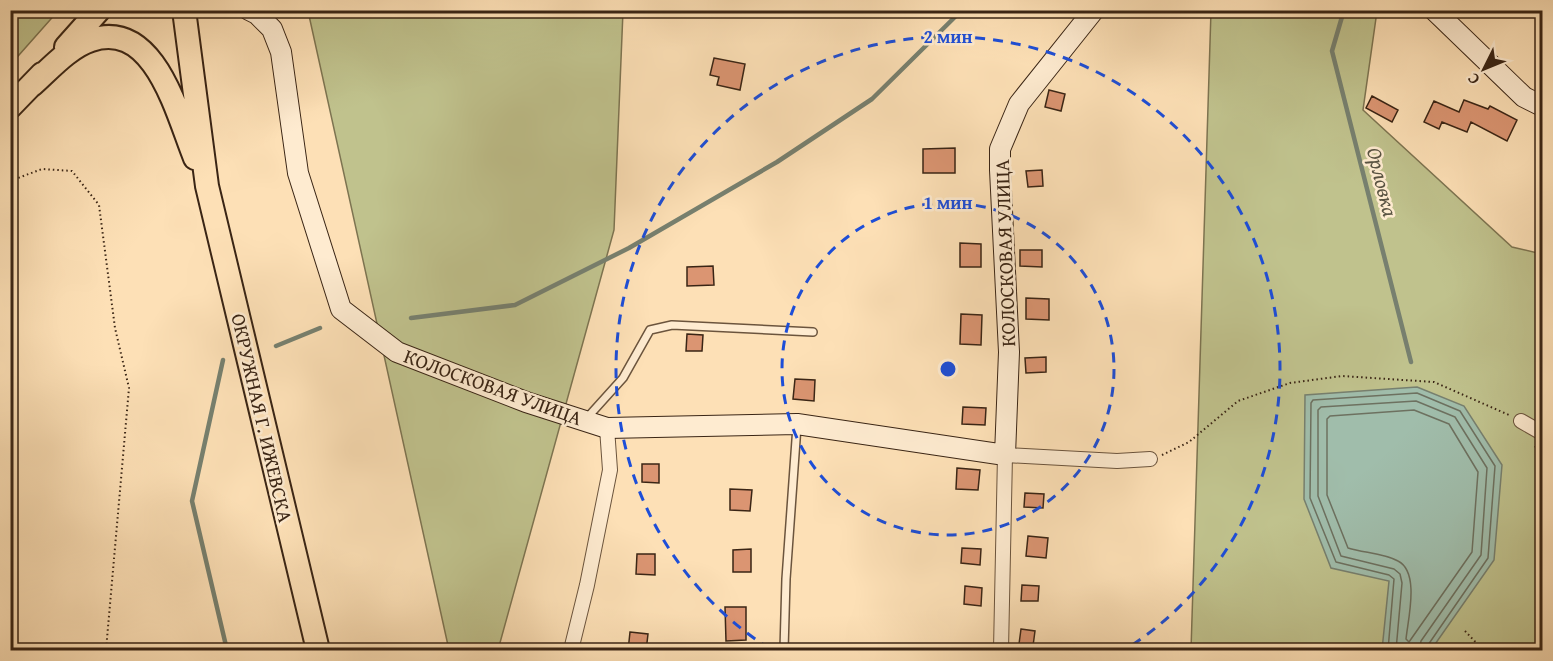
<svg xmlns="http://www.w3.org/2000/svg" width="1553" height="661" font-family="'Gentium Book Plus',serif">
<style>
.green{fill:#c0c28d;stroke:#7d7451;stroke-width:1.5}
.water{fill:#a0bdab;stroke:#77806f;stroke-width:1.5}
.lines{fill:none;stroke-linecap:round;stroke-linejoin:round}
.shore{stroke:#6d7160;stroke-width:1.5}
.stream{stroke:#77806f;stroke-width:4.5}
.building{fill:#db9572;stroke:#3a2515;stroke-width:1.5}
.lane-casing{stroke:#6b543d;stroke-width:10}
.street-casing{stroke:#6b543d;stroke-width:16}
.secondary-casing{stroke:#3a2515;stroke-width:22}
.primary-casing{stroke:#3a2515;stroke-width:26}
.path{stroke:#3a2515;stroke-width:2;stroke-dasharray:1.5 3;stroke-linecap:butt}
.lane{stroke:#feebd0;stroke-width:7}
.street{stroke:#feebd0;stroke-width:14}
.secondary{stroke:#feebd0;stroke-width:20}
.primary{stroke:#fde0b6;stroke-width:22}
.ring{fill:none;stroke:#1d4ed8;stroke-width:3;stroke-dasharray:10 8}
.labels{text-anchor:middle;stroke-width:5;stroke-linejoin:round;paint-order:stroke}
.street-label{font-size:20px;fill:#3a2515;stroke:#feebd0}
.water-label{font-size:21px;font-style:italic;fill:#595342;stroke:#feebd0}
.centre{fill:#1d4ed8;stroke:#feebd0;stroke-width:3}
.ring-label{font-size:18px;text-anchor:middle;font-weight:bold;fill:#1d4ed8;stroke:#feebd0;stroke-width:5;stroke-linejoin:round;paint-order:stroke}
</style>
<rect width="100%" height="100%" fill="#fde0b6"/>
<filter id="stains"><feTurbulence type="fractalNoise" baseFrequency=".00333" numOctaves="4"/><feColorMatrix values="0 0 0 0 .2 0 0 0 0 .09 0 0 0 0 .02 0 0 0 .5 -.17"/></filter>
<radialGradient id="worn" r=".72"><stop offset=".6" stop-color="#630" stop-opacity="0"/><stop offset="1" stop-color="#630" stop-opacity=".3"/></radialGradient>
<path class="green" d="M 11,10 L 58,11 L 11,64 L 10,11 Z
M 308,11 L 623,11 L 614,230 L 498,650 L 449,650 Z
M 1211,11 L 1377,11 L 1363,110 L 1512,247 L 1542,254 L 1542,650 L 1191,650 Z"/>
<path class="water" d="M 1417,387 L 1464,406 L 1502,465 L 1494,560 L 1431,650 L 1382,650 L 1389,581 L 1331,568 L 1304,499 L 1305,395 Z"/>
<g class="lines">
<path class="shore" d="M 1414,410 L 1449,424 L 1478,472 L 1472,552 L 1409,642 L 1406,639 C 1408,619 1420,572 1398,561 C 1383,553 1364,553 1348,548 L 1327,495 L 1327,419 L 1330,416 Z
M 1388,650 L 1394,579 L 1389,575 L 1336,562 L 1310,498 L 1311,403 L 1313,400 L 1417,393 L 1460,411 L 1495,466 L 1488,558 L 1428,645 L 1427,650
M 1396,650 L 1402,583 L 1400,574 L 1394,569 L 1341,556 L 1318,496 L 1318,410 L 1321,407 L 1416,401 L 1455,417 L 1487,468 L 1481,555 L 1421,641 L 1419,650"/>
<path class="stream" d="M 1344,10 L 1332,51 L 1411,362
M 411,318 L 515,305 L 629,248 L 777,162 L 872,99 L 962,10
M 276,346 L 320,328
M 223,360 L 192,501 L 227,650"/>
</g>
<path class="building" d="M 714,58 L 745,64 L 740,90 L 717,85 L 719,77 L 710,75 Z
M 1049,90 L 1065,94 L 1061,111 L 1045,107 Z
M 1372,96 L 1398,110 L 1392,122 L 1366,108 Z
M 1464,100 L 1488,109 L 1490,106 L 1517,120 L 1507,141 L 1471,122 L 1467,132 L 1442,122 L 1439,129 L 1424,122 L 1434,101 L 1459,112 Z
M 955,148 L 955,173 L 923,173 L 923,149 Z
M 1042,170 L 1043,186 L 1028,187 L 1026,171 Z
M 960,243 L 981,244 L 981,267 L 960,267 Z
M 1020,250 L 1042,250 L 1042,267 L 1020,266 Z
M 713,266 L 714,285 L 687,286 L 687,267 Z
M 1026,298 L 1049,299 L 1049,320 L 1026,319 Z
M 961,314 L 982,315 L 981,345 L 960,344 Z
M 687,334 L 703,335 L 702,351 L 686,351 Z
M 1046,357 L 1046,372 L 1026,373 L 1025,358 Z
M 795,379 L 815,380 L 814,401 L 793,399 Z
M 963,407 L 986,408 L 985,425 L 962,424 Z
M 642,464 L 659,464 L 659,483 L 642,482 Z
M 957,468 L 980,470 L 978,490 L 956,489 Z
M 730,489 L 752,490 L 750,511 L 730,510 Z
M 1025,493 L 1044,494 L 1043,508 L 1024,507 Z
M 1028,536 L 1048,538 L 1046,558 L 1026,556 Z
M 962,548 L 981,549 L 980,565 L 961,563 Z
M 751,549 L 751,572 L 733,572 L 733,550 Z
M 637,554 L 655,554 L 655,575 L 636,574 Z
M 1022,585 L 1039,586 L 1038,601 L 1021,601 Z
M 965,586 L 982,588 L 981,606 L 964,604 Z
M 725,607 L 746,607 L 746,640 L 726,641 Z
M 1021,629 L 1035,631 L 1033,646 L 1019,644 Z
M 630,632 L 648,634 L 646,651 L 628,651 Z"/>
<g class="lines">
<g class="lane-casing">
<path id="lane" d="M 586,419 L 623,378 L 650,330 L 672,325 L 813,332
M 784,650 L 786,579 L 797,426"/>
</g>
<g class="street-casing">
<path id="street" d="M 1521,421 L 1542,433
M 571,650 L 587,585 L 610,470 L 607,428
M 1001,650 L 1005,455 L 1117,461 L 1150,459"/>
</g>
<g class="secondary-casing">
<path id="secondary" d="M 249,10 L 257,14 L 272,29 L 281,52 L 298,173 L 341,309 L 397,352 L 526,402 L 607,428 L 797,424 L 1005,455 L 1009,352 L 1000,170 L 1000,149 L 1019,104 L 1094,10
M 1434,10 L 1524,97 L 1542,106"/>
</g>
<g class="primary-casing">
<path id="primary" d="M 184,10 L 207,186 L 318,650
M 66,47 L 99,10
M 32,85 C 49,70 69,47 91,40 C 155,19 177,114 195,158
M 10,107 L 42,74"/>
</g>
<path class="path" d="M 10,181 L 42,169 L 72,171 L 99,205 L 115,328 L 129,388 L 106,650
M 1535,446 L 1542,459
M 1162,455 L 1189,442 L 1238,401 L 1290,383 L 1342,376 L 1434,382 L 1509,415
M 1465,631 L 1483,650
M 1533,650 L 1542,644"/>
<use href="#lane" class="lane"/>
<use href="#street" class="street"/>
<use href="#secondary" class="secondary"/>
<use href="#primary" class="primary"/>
</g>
<g class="ring">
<circle cx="948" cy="369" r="166"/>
<path d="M770 649A332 332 0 1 1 1126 649"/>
</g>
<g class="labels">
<g class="street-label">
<text transform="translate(1005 253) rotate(-92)" y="7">КОЛОСКОВАЯ УЛИЦА</text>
<text transform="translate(493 387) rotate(20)" y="7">КОЛОСКОВАЯ УЛИЦА</text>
<text transform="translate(262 418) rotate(77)" y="7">ОКРУЖНАЯ Г. ИЖЕВСКА</text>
</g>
<g class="water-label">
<text transform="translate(1382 182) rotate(76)" y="7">Орловка</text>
</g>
</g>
<circle cx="948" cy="369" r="9" class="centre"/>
<g class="ring-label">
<text x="948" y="43">2 мин</text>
<text x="948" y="209">1 мин</text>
</g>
<rect width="1553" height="661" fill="none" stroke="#fde0b6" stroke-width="36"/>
<rect x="12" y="12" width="1529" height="637" fill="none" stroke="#3a2515" stroke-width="3"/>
<rect x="18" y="18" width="1517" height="625" fill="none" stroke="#3a2515" stroke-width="1.5"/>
<g transform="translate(1484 69) rotate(227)" stroke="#feebd0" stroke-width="4.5" paint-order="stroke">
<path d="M0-4.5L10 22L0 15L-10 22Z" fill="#3a2515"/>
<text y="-9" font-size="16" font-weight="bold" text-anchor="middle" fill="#3a2515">С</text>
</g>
<rect width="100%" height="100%" filter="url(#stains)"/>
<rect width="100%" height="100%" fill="url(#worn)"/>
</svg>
